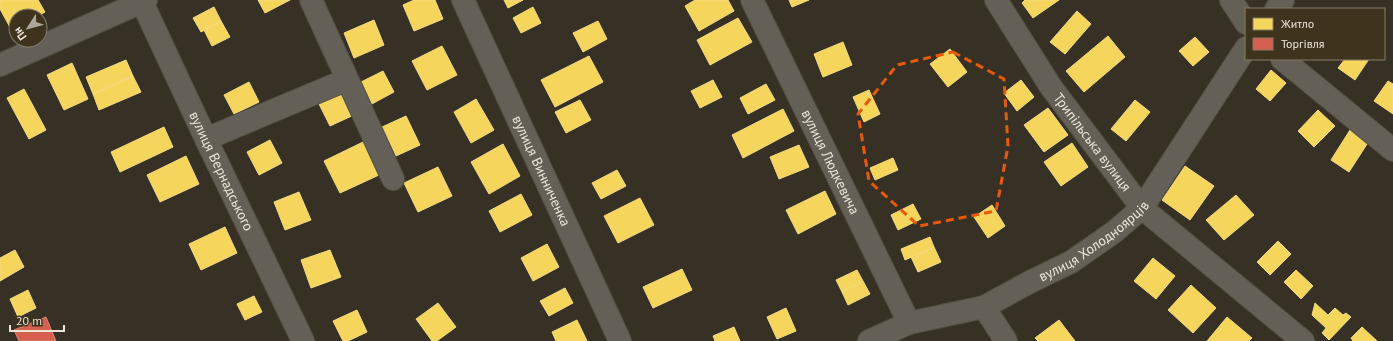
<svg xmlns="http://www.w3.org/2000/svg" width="1393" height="341" font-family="'PT Sans',sans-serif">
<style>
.homes{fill:#f6d55c;stroke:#f3da82}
.shops{fill:#d6604d;stroke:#d87}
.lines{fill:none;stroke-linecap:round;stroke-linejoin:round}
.minor-casing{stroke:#534e43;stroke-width:24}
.minor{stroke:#656057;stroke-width:22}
.marked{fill:none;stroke:#e8590c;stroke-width:3;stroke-dasharray:8 5;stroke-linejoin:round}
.labels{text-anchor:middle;stroke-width:4;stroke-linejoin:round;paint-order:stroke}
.street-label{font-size:14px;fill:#ece6d9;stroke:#3e341e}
</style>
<rect width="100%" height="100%" fill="#373125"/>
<path class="homes" d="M 0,0 L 38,0 L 45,12 L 38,16 L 16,16 L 16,28 L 12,31 L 0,9 Z
M 258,0 L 290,0 L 265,13 Z
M 414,0 L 435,0 L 443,19 L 414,31 L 403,5 Z
M 504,0 L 523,0 L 508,8 Z
M 695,0 L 728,0 L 734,11 L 699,31 L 685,6 Z
M 789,0 L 809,0 L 792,7 Z
M 1025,0 L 1059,0 L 1033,18 L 1022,3 Z
M 214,7 L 221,21 L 201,32 L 193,18 Z
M 533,7 L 541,23 L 521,33 L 513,18 Z
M 1077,11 L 1091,24 L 1065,54 L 1050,42 Z
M 738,18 L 752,42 L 710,65 L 697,40 Z
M 374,20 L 384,45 L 354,58 L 344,33 Z
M 221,21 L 230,37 L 212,46 L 204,30 Z
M 598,21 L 607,39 L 583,52 L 573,33 Z
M 1108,36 L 1125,57 L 1084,92 L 1066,71 Z
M 1195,37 L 1209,52 L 1193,66 L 1179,51 Z
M 843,42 L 852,65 L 823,77 L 814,54 Z
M 442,46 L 457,75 L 427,90 L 412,61 Z
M 950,49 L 967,72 L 948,87 L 930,64 Z
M 589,56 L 603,82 L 555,107 L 541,80 Z
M 1345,59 L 1369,59 L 1355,80 L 1338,68 Z
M 126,60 L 133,76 L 93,94 L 86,77 Z
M 72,63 L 88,99 L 64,110 L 47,75 Z
M 1271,70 L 1286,83 L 1270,101 L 1256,89 Z
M 383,71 L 394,92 L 370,105 L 359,83 Z
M 133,76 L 141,92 L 99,110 L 93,94 Z
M 713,80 L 722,97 L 700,108 L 691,91 Z
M 1021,80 L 1034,97 L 1017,111 L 1004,93 Z
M 1388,81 L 1393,84 L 1393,114 L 1374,101 Z
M 249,82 L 259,102 L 234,114 L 224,95 Z
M 766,84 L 775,100 L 748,114 L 740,98 Z
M 343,87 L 356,114 L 330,126 L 317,100 Z
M 24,89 L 46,130 L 29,139 L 7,98 Z
M 869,90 L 880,114 L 864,122 L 853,97 Z
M 476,99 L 494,130 L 471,143 L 454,112 Z
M 580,100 L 591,120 L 566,133 L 555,112 Z
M 1135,100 L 1150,112 L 1126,141 L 1111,129 Z
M 1048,108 L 1068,135 L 1044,152 L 1024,125 Z
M 783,109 L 794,131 L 743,158 L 732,135 Z
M 1318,110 L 1335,126 L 1314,147 L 1298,131 Z
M 406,116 L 420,145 L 396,156 L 382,127 Z
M 164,127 L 173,147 L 120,172 L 111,152 Z
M 1350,130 L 1369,141 L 1349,172 L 1331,160 Z
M 270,140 L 282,163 L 259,175 L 247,152 Z
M 363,142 L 379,175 L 340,193 L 324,161 Z
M 1072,143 L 1088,167 L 1061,186 L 1044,162 Z
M 503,144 L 520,176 L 489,194 L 471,162 Z
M 799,145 L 809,167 L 779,179 L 770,157 Z
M 186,156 L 199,184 L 160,202 L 147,175 Z
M 893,158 L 898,170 L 875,180 L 870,168 Z
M 1185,166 L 1214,186 L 1190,220 L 1162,200 Z
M 438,167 L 452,196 L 418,212 L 404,183 Z
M 617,170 L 626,186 L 601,199 L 592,183 Z
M 825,191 L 836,214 L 798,234 L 786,210 Z
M 299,192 L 311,220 L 285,230 L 274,202 Z
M 521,194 L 532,215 L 500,232 L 489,211 Z
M 1236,195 L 1254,215 L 1224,240 L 1206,220 Z
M 640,198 L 654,225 L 618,243 L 604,216 Z
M 913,204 L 921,219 L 898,230 L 891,215 Z
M 992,205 L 1005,226 L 988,238 L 974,217 Z
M 225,227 L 237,253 L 201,270 L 189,244 Z
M 930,237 L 934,247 L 905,260 L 901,249 Z
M 1278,241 L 1291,254 L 1270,275 L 1257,262 Z
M 547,244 L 559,267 L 533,281 L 521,258 Z
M 934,247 L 941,262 L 918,272 L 911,257 Z
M 15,250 L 24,267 L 0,281 L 0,258 Z
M 330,250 L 341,277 L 311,288 L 301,260 Z
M 1153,258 L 1175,276 L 1156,299 L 1134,281 Z
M 682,269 L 692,290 L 653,308 L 643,287 Z
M 857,270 L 863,281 L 842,292 L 836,280 Z
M 1296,270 L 1313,286 L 1301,299 L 1284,282 Z
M 863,281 L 870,294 L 848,305 L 842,292 Z
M 1191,285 L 1216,308 L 1193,333 L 1168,310 Z
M 565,288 L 573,303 L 549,316 L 540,301 Z
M 28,290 L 36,308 L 18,317 L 10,299 Z
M 254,296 L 262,312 L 245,320 L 237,304 Z
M 438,303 L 456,327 L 437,341 L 432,341 L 416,319 Z
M 1315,303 L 1328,315 L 1335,308 L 1343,315 L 1346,313 L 1351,317 L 1329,340 L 1322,333 L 1326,328 L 1312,315 Z
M 786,308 L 796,331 L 777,339 L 767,317 Z
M 357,310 L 367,332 L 348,341 L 343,341 L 333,321 Z
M 1227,317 L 1252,338 L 1249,341 L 1207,341 Z
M 577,320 L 587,341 L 556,341 L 552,332 Z
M 1059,320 L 1075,341 L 1038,341 L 1035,338 Z
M 734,327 L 740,341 L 715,341 L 713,336 Z
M 1362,327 L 1377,341 L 1353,341 L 1351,338 Z"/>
<path class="shops" d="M 46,317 L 56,341 L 19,341 L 14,330 Z"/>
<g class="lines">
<g class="minor-casing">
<g id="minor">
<path id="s1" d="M 141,0 L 206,139 L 303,341"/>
<path d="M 311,0 L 393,179"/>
<path id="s2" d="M 463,0 L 620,341"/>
<path id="s3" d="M 752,0 L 909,323"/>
<path id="s4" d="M 996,0 L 1051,87 L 1142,208 L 1303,341"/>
<path d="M 1231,0 L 1246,23"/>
<path d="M 1276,9 L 1283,0"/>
<path d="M 1282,59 L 1393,150"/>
<path d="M 0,65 L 146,0"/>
<path d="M 206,139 L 346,80"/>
<path d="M 984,307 L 1006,341"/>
<path id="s5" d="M 869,341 L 909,323 L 984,307 L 1030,282 L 1071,262 L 1114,232 L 1142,208 L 1246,48"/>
</g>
</g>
<use href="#minor" class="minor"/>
</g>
<path class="marked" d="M 953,52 L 1004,79 L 1008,146 L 996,211 L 919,226 L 869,181 L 858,114 L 897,65 Z"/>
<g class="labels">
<g class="street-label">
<text dy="5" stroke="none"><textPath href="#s4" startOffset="172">Трипільська вулиця</textPath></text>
<text dy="5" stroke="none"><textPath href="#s3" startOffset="180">вулиця Людкевича</textPath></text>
<text dy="5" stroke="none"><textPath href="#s2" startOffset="188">вулиця Винниченка</textPath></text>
<text dy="5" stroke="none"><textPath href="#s1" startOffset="189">вулиця Вернадського</textPath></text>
<text dy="5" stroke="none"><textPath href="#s5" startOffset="249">вулиця Холодноярців</textPath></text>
</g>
</g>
<rect x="1245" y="8" width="140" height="52" fill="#3e341e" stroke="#847b69"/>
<rect x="1253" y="18" width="20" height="12" fill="#f6d55c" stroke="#847b69"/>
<text x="1281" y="28" font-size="12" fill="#ece6d9">Житло</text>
<rect x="1253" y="38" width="20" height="12" fill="#d6604d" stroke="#847b69"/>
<text x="1281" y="48" font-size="12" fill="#ece6d9">Торгівля</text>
<g transform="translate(28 28) rotate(234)"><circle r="19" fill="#3e341e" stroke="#847b69"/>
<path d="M0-3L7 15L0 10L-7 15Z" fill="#ada79a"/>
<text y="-6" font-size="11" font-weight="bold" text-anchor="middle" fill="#ece6d9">Пн</text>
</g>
<path d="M10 325v6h54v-6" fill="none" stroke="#ece6d9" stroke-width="2"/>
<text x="16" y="325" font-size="12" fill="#ece6d9" stroke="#3e341e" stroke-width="3" paint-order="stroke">20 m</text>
</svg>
